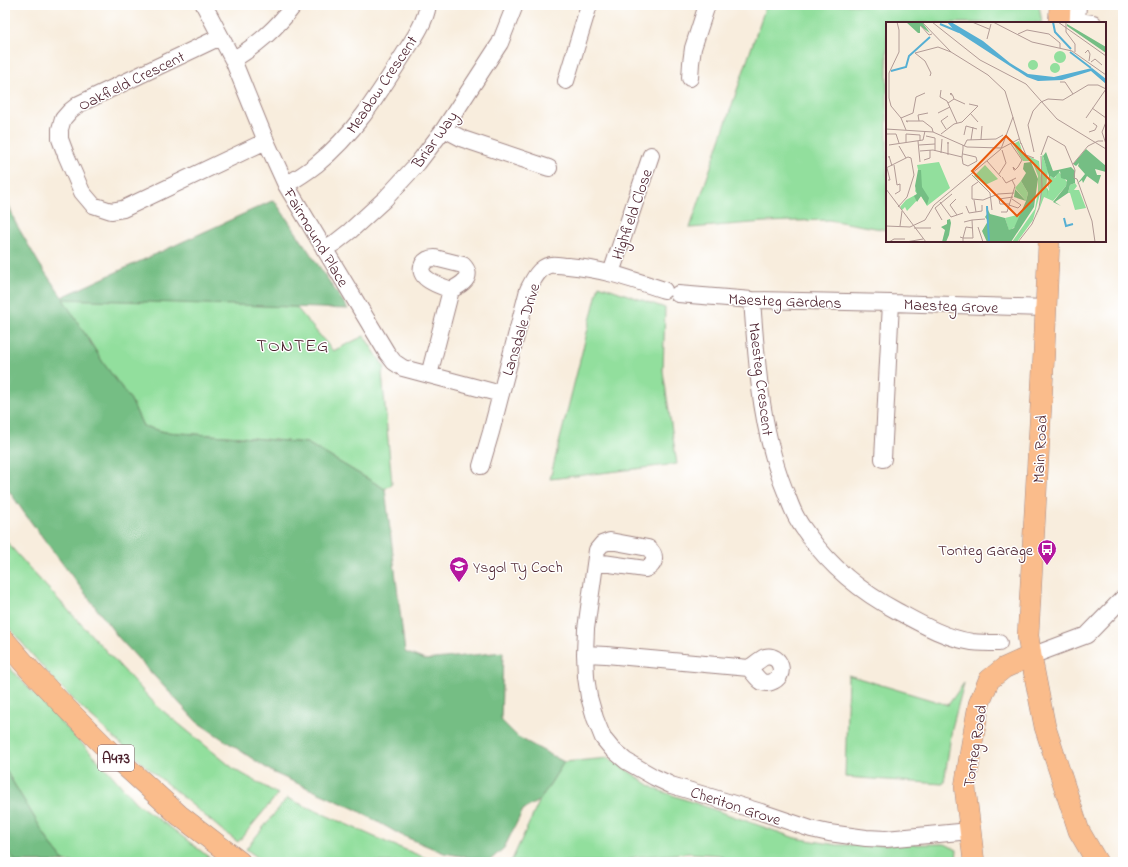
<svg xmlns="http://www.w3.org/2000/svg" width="1128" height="867" font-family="'Indie Flower',sans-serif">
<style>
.green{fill:#92df9d;stroke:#6e7f64}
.forest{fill:#75be84;stroke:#606e58}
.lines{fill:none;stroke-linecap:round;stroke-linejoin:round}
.minor-casing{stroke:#a18684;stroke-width:18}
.major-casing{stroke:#a18684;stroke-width:22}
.minor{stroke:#fff;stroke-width:16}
.major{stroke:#fabc8b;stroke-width:21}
.labels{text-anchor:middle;stroke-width:3;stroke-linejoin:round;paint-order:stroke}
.shield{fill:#fff;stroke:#80626b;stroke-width:1}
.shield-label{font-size:15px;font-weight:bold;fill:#4a1f2b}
.street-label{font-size:16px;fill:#4a1f2b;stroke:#fff}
.poi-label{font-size:16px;fill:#4a1f2b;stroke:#fff;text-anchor:end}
.quarter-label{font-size:18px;letter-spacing:1px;fill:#4a1f2b;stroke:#fff}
.inset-river{fill:none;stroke:#56afd3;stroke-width:2}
.inset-road{fill:none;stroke:#b29b96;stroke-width:1}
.view{fill:#e8590c;fill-opacity:0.15;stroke:#e8590c;stroke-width:2}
.inset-edge{fill:none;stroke:#4a1f2b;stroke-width:2}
</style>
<rect width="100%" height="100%" fill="#fff"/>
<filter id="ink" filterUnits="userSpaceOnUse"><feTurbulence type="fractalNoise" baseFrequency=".025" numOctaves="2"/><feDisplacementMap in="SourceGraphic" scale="8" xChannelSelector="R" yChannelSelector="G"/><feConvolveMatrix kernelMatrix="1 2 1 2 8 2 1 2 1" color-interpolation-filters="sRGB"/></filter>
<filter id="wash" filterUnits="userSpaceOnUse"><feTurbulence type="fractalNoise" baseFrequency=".012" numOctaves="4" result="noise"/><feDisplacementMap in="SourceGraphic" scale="16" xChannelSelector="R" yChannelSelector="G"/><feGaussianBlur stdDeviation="0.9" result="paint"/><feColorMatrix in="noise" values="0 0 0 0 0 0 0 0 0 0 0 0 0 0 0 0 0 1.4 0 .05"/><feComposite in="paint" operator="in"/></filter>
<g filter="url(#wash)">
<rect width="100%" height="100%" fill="#f8eddd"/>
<path class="green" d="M 767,5 L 1039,5 L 1042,23 L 887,23 L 887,230 L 829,220 L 764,222 L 690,228 L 764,11 Z
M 599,285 L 665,308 L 663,371 L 677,464 L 550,479 Z
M 59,298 L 296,307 L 333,351 L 364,336 L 385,368 L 382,373 L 392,484 L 385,489 L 307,443 L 240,437 L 165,432 L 143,426 L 131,400 L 104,364 L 89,340 Z
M 5,540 L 32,571 L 157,706 L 234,769 L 278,794 L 238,842 L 223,831 L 142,763 L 86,712 L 54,680 L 5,623 Z
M 5,663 L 111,774 L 136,803 L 174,830 L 215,862 L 65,862 L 51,845 L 5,769 Z
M 848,675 L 948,705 L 964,683 L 952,728 L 944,783 L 942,784 L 845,777 Z
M 609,758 L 655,789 L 795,838 L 837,845 L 945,844 L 957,850 L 956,862 L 731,862 L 719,855 L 689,853 L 636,857 L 621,862 L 511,862 L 540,800 L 564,762 Z
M 287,798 L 386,842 L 436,862 L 264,862 L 246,849 Z
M 5,849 L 17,862 L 5,862 Z"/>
<path class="forest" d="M 5,194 L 15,222 L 40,265 L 62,297 L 274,200 L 348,309 L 63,299 L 104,364 L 131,400 L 143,426 L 165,432 L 240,437 L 307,443 L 385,489 L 405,652 L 425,660 L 503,652 L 501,720 L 518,737 L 564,762 L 540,800 L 523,810 L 504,848 L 489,861 L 444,853 L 401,835 L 355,809 L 274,773 L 197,722 L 118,637 L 25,514 L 5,485 Z
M 5,769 L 51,845 L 65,862 L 17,862 L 5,849 Z"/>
</g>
<g filter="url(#ink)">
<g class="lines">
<g class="minor-casing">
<path id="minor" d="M 204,5 L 233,60 L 266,141 L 286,185 L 387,353 L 394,362 L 403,368 L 501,394
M 1078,5 L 1077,21 L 1093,23
M 220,37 L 79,104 L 70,111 L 63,119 L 60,129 L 60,139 L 66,155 L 82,192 L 93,205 L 111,211 L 123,209 L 266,141
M 233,60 C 258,44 276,29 294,5
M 690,78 L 691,63 L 693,48 L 707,5
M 566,81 L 589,5
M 444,129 L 463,139 L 549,168
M 286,185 C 296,179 307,172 316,165 C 354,134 377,97 402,57 C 412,41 425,24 428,5
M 324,249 L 336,242 L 350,231 L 385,199 L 418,163 L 444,129 L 500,43 L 515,5
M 611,273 L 651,155
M 678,294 L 752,300 L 891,303 L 1046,308
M 752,300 C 757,367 761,436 788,498 C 791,506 794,514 798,520 C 801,526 805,530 808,535 C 831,567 863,593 897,611 C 921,624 945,638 972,642 C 981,643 990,643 999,643
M 429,375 L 451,290 C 461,285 475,277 463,265 L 435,258 C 430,258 426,259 423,264 C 415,279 441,286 451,290
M 883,459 L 891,303
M 481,466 L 491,432 L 528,290 C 533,280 539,267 550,265 C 556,264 563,266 568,266 C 603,269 631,279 664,290
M 596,562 L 645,569 C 656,566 657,554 648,548 L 610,541 L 602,544 L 597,550 L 586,629 L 585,654 L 586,677 L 589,697 L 595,718 L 603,738 L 612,749 L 626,761 L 654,777 L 671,785 L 761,812 L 811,829 L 829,833 L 866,838 L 886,839 L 970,831
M 585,654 L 606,655 L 749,668 C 754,665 760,659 765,657 C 781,653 788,677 771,682 C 769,683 765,683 762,682 C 757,679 753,672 749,668
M 1031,656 L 1087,635 L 1123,598"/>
</g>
<g class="major-casing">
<path id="major" d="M 1059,23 L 1060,5
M 1049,241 L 1044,352 L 1028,636 L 1031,656 L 1045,727 L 1079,831 L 1097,862
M 5,641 L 31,671 L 67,709 L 112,754 L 179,815 L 240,862
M 974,862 L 965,787 L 972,743 L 979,704 L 989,680 L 1004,668 L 1031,656"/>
</g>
<use href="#minor" class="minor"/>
<use href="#major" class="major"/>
</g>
</g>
<defs>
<g id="bus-pin" transform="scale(1)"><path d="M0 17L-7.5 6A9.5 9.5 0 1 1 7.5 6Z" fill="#b5179e" stroke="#fff"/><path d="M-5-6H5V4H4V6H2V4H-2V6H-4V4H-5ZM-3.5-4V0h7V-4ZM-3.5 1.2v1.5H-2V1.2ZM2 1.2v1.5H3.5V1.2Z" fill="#fff"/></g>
<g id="school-pin" transform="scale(1)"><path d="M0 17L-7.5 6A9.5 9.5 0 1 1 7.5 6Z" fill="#b5179e" stroke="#fff"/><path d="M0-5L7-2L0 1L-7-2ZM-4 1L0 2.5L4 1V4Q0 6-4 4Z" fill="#fff"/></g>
</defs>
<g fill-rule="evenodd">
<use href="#bus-pin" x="1047" y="549"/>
<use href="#school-pin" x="459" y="566"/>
</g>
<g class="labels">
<rect class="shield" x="98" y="745" width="36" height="26" rx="3"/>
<g class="shield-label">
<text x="116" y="763">A473</text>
</g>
<g class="street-label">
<text transform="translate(131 80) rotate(-26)" y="6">Oakfield Crescent</text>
<text transform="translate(381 84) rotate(-56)" y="6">Meadow Crescent</text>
<text transform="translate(434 139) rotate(-54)" y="6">Briar Way</text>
<text transform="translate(631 214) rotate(-71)" y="6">Highfield Close</text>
<text transform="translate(317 237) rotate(59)" y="6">Fairmound Place</text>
<text transform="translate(785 300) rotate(2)" y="6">Maesteg Gardens</text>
<text transform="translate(951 305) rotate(2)" y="6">Maesteg Grove</text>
<text transform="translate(520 329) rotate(-73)" y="6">Lansdale Drive</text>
<text transform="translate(762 379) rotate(83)" y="6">Maesteg Crescent</text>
<text transform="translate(1039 449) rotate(-87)" y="6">Main Road</text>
<text transform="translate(974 746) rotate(-81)" y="6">Tonteg Road</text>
<text transform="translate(736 805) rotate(18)" y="6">Cheriton Grove</text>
</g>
<g class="poi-label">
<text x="1033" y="555">Tonteg Garage</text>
<text x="473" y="572" text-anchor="start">Ysgol Ty Coch</text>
</g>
<g class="quarter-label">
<text x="293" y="351">TONTEG</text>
</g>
</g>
<g transform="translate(886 22)">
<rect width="220" height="220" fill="#f8eddd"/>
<path d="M168 35a6 6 0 1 1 12 0a6 6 0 1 1-12 0ZM142 43a5 5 0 1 1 10 0a5 5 0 1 1-10 0ZM164 46a5 5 0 1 1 10 0a5 5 0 1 1-10 0ZM 133,119 L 137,132 L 153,139 L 156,164 L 147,198 L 131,220 L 126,220 L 149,187 L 152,169 L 152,154 L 146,139 L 137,139 L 127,122 ZM 156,132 L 162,149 L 160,165 L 163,169 L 164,154 L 169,156 L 172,149 L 181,160 L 180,164 L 167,179 L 158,175 L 150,196 L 154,184 ZM 53,140 L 64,166 L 41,184 L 35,174 L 21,189 L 19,185 L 16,188 L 14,185 L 20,178 L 31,172 L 29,169 L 33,152 L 31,143 ZM 99,143 L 112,157 L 99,163 L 88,154 ZM 135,159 L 142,171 L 140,179 L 129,166 ZM 189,161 L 191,164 L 188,168 L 193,168 L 200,186 L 189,188 L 184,171 L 182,171 L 184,163 ZM 135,192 L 130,204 L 123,209 L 119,196 Z" fill="#92df9d"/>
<path d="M 20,0 L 36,0 L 44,11 L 34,4 L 34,11 L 32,11 ZM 181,2 L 220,25 L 220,31 L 181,4 ZM 200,127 L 220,144 L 220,150 L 209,147 L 211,153 L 215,153 L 212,162 L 201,154 L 197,161 L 196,158 L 191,162 L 199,152 L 192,144 L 193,141 L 190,144 L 187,142 ZM 160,130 L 167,149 L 185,145 L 189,149 L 189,161 L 184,163 L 182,171 L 169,180 L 175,184 L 167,180 L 180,164 L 181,158 L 175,156 L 174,149 L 168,156 L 164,154 L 161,175 L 163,154 L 157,134 ZM 145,140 L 152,157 L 148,185 L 125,220 L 101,220 L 96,209 L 102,199 L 99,195 L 101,192 L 100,184 L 104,192 L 119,196 L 123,208 L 128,206 L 140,179 L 128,175 L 129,167 L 140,179 L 142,171 L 135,159 L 140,151 L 137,147 L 138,141 ZM 32,148 L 35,148 L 36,165 L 43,176 L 41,183 L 35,174 L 31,180 L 28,174 L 31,172 L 29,164 ZM 64,197 L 65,201 L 63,213 L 60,220 L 56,220 L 59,208 L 55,205 L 61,202 L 61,198 Z" fill="#75be84"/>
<path d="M 61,0 L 65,0 L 97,19 L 124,41 L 142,52 L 168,55 L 206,46 L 220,57 L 220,62 L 205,49 L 176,58 L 152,59 L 141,55 L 67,7 Z" fill="#56afd3"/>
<path class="inset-river" d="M 167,0 L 169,10 L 185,27M 54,2 L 73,10M 184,30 L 205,46M 5,49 L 20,45 L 23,34 L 44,15M 101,184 L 103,220M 178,196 L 180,204 L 187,202"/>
<path class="inset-road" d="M 11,0 L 13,8 L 13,30 L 3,51 L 3,76 L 5,84 L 15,96M 36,0 L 65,30 L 102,53 L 119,69 L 135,122M 46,0 L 94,38 L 140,62 L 171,97 L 220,127M 86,0 L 103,7M 107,0 L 146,20 L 186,29 L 220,53M 172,0 L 220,34M 180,0 L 180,10 L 189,22 L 189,30M 182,0 L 195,0M 35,4 L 43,13 L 46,12M 132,12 L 141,8 L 163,12 L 174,21 L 174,26M 101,17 L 105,2M 199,31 L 202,28 L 204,32 L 203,39M 205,40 L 209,37 L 216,43M 44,54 L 45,51 L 39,39 L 29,31 L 52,25 L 65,30M 174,60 L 179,60 L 187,72M 55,68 L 54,75 L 61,79 L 71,101M 68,77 L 79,82M 62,81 L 68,77 L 67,74 L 65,71 L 64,72 L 66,73M 206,86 L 220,96M 52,91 L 64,85M 84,91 L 92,100M 200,96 L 220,67M 33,99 L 32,93 L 42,91M 22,100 L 20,99 L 37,99 L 46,106 L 47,110M 220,100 L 216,110 L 220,122M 0,107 L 47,110 L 81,125 L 115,126M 60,107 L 55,99 L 62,94M 20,108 L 15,96 L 27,91 L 30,75 L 39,71M 203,110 L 209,108 L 211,104 L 207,101M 0,112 L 10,112 L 13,121M 55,112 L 68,102 L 76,100 L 92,84 L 83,82M 78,113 L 80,104 L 91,107M 40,114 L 49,116 L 49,129M 95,117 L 96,104M 85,118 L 87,105M 32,119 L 34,140M 20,120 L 20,112 L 34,113 L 34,119M 135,121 L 140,133 L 148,136M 125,122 L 136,138 L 132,145 L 129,148 L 128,148 L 127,145 L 129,147M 3,123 L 37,118 L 39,109M 33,123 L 49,122M 13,124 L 20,136M 78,124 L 81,118 L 110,117 L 117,113M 116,126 L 133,117M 34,129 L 47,128 L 76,135M 148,130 L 142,103 L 147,89 L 155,80 L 162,77 L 177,78 L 202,63 L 212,63 L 220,67M 55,131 L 56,117M 77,132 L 90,135 L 91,139 L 82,144 L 77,142 L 76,135 L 77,127 L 77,123M 62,133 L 62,120 L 62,122M 155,133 L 162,114 L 179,124 L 189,148 L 188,156 L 191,157 L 206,199 L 209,220M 3,136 L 3,134 L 6,144M 38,138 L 44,136 L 44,128M 101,139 L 115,155M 187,142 L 202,124 L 212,119 L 217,119M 8,143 L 11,163M 0,146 L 22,135 L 25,136 L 28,153 L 21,175 L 12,185M 1,146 L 4,158 L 2,158M 113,152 L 120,141 L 116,128M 86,153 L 104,171 L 106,188M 116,155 L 120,161 L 130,156M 0,167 L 40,220M 9,172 L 14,169 L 14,162 L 11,163M 70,177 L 64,183 L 71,193M 86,177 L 97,178 L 112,172 L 128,171M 86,177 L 86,164 L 92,160M 88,178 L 90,190M 54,180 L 65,195 L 77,191M 124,182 L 114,182 L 113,177 L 127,175M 123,183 L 132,186 L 135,183 L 126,177M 80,184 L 83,191 L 96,189 L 96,183M 115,190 L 121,190 L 129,164 L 126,158M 56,198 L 49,186 L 66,172M 86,198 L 99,197M 0,204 L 24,205 L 39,198 L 48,183 L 115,127 L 127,95M 14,204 L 16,189M 92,205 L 97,220M 28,206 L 45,206M 74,215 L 77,216 L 80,205 L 87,206M 3,220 L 8,217 L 19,217M 20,220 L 37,217M 77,220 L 77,216 L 87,216 L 86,198 L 78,200M 132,220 L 146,202 L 153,186 L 156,166 L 155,134"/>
<path class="view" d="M 120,114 L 165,159 L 131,194 L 86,149 Z"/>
<rect width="220" height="220" class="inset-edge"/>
</g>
<rect width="1128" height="867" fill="none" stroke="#fff" stroke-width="20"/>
</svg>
